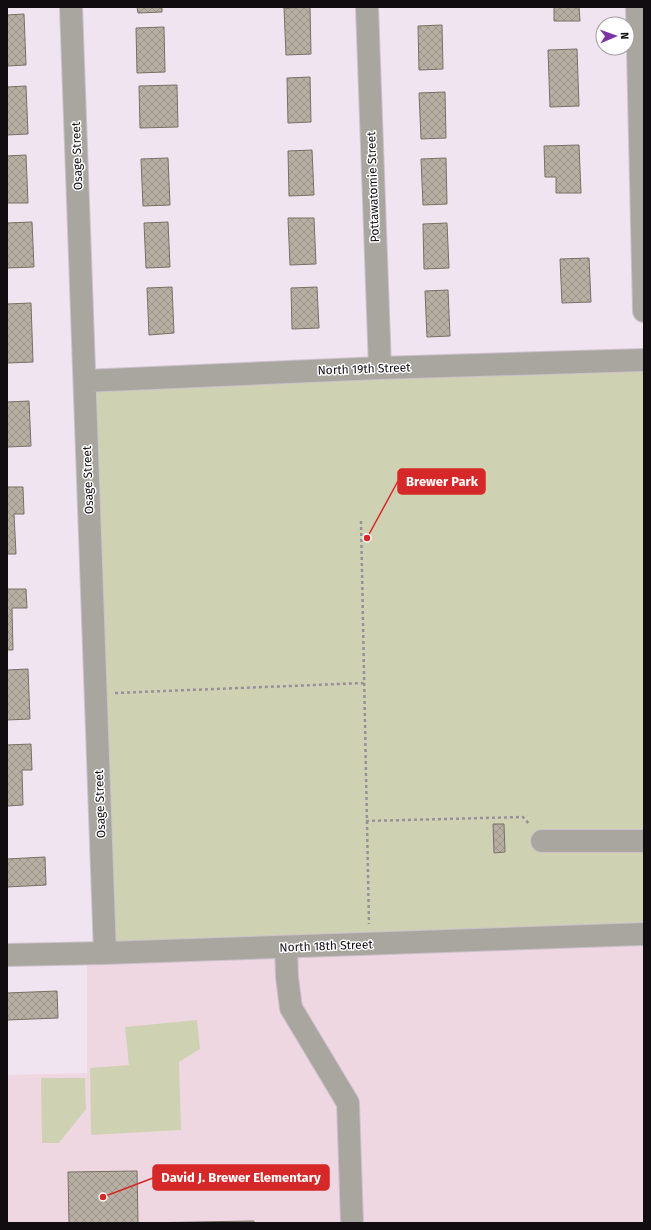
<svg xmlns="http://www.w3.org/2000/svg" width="651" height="1230" font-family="'Fira Sans',sans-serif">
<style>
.education{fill:#efd7e2}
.park{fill:#cfd2b2}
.building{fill:url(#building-cross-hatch);stroke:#787065}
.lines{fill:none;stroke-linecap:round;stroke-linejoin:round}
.minor-casing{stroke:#ccc1cc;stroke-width:24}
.path{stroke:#988f98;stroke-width:2.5;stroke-dasharray:3 3;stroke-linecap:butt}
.minor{stroke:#a9a6a0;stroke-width:22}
.labels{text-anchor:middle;stroke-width:3;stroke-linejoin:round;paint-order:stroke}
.street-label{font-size:12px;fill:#100c10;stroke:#fff}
.leader{fill:none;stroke:#d62828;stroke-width:1.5}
.callout-dot{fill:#d62828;stroke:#fff;stroke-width:1.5}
.callout{fill:#d62828;stroke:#d62828;stroke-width:1.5}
.callout-label{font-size:13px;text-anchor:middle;font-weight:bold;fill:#fff}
</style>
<defs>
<pattern id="building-cross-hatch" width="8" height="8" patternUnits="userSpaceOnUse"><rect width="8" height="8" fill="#b8afa3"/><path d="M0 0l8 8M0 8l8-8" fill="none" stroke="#9d958b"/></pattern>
</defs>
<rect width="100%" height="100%" fill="#f0e4f0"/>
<path class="education" d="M 644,934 L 644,1223 L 7,1223 L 7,1075 L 87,1073 L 87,954 Z"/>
<path class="park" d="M 644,360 L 644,934 L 105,953 L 85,381 Z
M 197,1020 L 200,1049 L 179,1062 L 181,1130 L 91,1135 L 90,1068 L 129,1065 L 125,1027 Z
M 41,1078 L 85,1078 L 86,1109 L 59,1143 L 42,1143 Z"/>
<path class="building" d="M 137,7 L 162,7 L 162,12 L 138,13 Z
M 310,7 L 311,54 L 286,55 L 284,8 Z
M 554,7 L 579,7 L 580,21 L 554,21 Z
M 24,14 L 26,65 L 7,66 L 7,15 Z
M 442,25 L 443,69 L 419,70 L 418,26 Z
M 164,27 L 165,72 L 137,73 L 136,28 Z
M 577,49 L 579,106 L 550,107 L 548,50 Z
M 310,77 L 311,122 L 288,123 L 287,78 Z
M 177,85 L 178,127 L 140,128 L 139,86 Z
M 26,86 L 28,134 L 7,135 L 7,87 Z
M 445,92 L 446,138 L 421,139 L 419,93 Z
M 579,145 L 581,193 L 556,193 L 556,177 L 545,177 L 544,146 Z
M 312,150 L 314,195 L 289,196 L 288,151 Z
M 26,155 L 28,203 L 7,203 L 7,156 Z
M 168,158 L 170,205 L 143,206 L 141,159 Z
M 446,158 L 447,204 L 423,205 L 421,159 Z
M 288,218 L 314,218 L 316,264 L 290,265 Z
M 32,222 L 34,267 L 7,268 L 7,223 Z
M 168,222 L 170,267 L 146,268 L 144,223 Z
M 447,223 L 449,268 L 424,269 L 423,224 Z
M 589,258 L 591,302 L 562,303 L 560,259 Z
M 172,287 L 174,333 L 149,335 L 147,288 Z
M 317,287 L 319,328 L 292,329 L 291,288 Z
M 448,290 L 450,336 L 427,337 L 425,291 Z
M 31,303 L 33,362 L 7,363 L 7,304 Z
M 29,401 L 31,446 L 7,447 L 7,402 Z
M 7,487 L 23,487 L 24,514 L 14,514 L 16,554 L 7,554 Z
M 7,589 L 26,589 L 27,608 L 12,608 L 13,650 L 7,650 Z
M 28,669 L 30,719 L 7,720 L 7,670 Z
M 31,744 L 32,770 L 22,770 L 23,805 L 7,806 L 7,745 Z
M 493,824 L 504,824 L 505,852 L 494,853 Z
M 45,857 L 46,885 L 7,887 L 7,859 Z
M 57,991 L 58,1018 L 7,1020 L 7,993 Z
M 137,1171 L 138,1223 L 254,1221 L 254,1223 L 69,1223 L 68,1172 Z"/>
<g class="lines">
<g class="minor-casing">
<path id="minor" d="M 71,7 L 105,953
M 367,7 L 380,368
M 637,7 L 644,311
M 85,381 L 380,368 L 644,360
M 542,841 L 644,841
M 286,947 L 287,977 L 291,1008 L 348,1103 L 352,1223
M 7,955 L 105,953 L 644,934"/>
</g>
<path class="path" d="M 361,521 L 369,924
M 115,693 L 364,683
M 366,821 L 523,817 L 530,825"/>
<use href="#minor" class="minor"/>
</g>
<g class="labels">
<g class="street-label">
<text transform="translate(77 156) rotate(-92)" y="4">Osage Street</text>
<text transform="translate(373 187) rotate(-92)" y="4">Pottawatomie Street</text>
<text transform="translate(364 369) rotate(-2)" y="4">North 19th Street</text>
<text transform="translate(88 480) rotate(-92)" y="4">Osage Street</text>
<text transform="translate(100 804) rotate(-92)" y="4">Osage Street</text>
<text transform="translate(326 946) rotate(-2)" y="4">North 18th Street</text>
</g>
</g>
<path class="leader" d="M367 538L398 481M103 1197L153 1178"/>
<g class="callout-dot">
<circle cx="367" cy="538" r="4"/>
<circle cx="103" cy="1197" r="4"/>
</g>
<g class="callout">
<rect x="398" y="469" width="87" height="25" rx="4"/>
<rect x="153" y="1165" width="176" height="25" rx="4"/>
</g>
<g class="callout-label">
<text x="442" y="486">Brewer Park</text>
<text x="241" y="1182">David J. Brewer Elementary</text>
</g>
<rect width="651" height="1230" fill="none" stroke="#100c10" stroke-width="16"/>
<g transform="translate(615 36) rotate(88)"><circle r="19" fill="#ffffff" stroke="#9f9e9f"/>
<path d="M0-3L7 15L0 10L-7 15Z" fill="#7c33a5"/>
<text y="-6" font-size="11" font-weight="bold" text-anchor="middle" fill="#100c10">N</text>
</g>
</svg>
